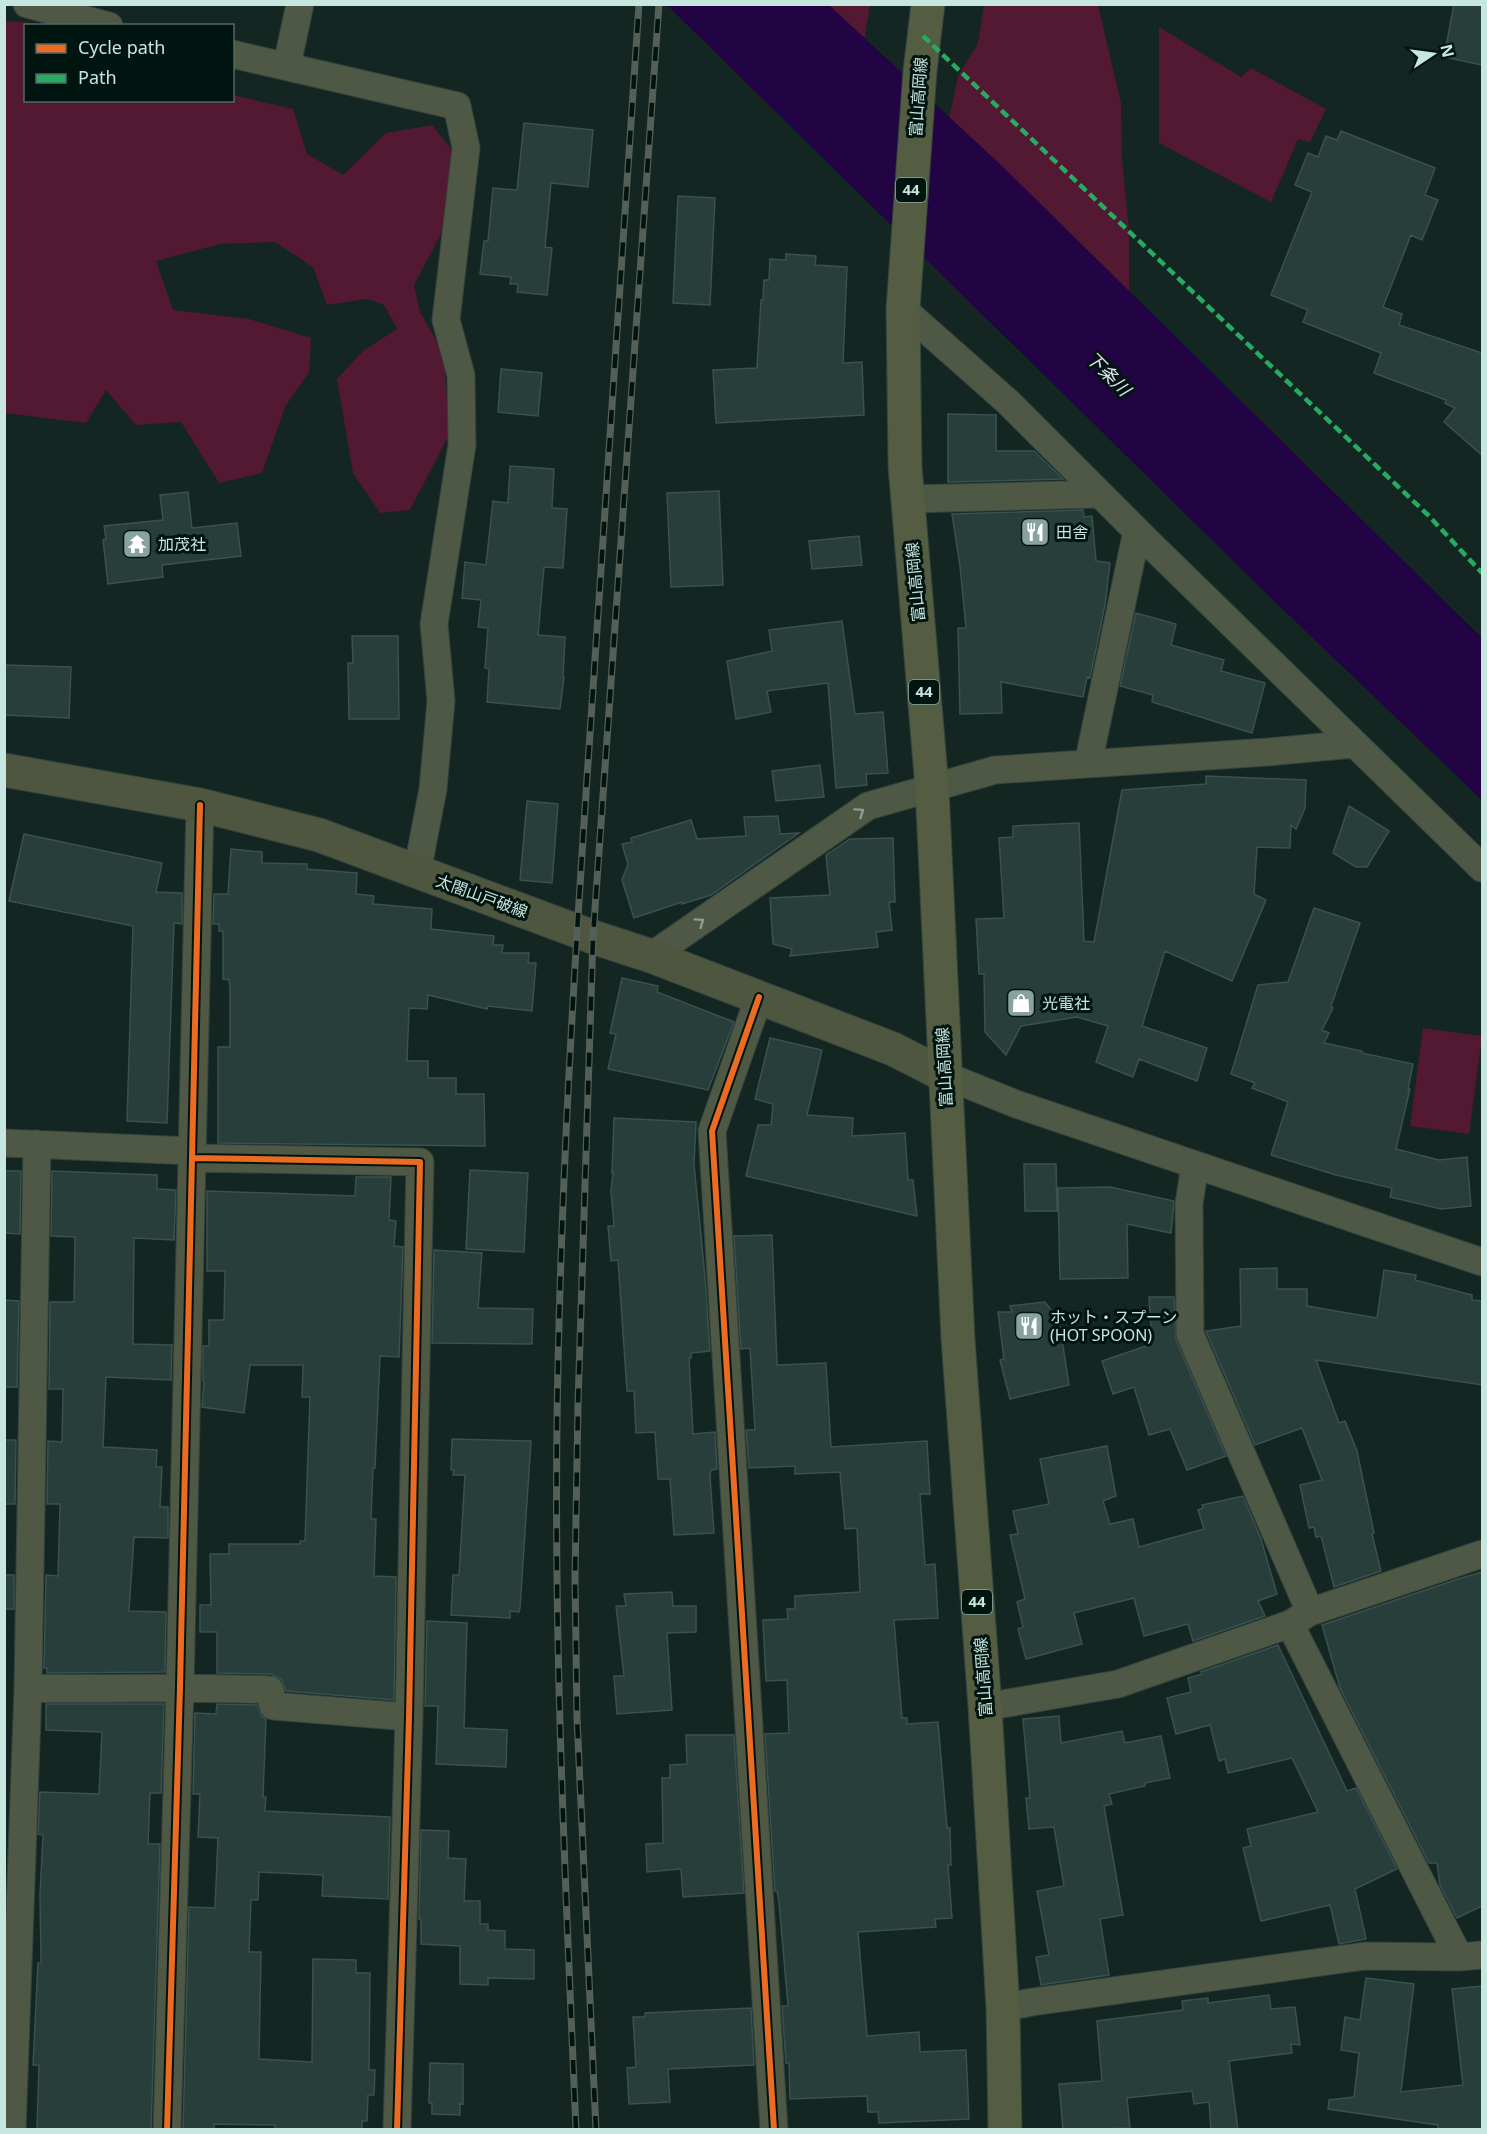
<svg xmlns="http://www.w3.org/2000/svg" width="1487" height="2134" font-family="'Noto Sans','Noto Sans JP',sans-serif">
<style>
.green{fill:#531832}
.water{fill:#220343}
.building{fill:#273e3a;stroke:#3b514d;stroke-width:1.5}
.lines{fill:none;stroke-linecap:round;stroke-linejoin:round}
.minor-casing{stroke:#31433f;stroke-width:29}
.secondary-casing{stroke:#31433f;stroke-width:35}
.primary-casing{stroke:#31433f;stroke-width:35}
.minor{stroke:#4f5745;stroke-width:27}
.secondary{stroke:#4f5640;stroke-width:33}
.primary{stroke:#545c41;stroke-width:33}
.rail-casing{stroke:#546057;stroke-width:7}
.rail{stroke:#001510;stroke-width:4.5;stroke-dasharray:14;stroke-linecap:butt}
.quiet{stroke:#26ab63;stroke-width:4.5;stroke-dasharray:9 4.5;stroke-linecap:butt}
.cycleway-casing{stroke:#001510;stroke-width:10}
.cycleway{stroke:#ed6a23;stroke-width:6}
.oneway{stroke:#8b9e92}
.labels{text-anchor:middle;stroke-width:6;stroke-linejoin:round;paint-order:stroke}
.shield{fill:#001510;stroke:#8ba7a1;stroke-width:1.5}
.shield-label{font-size:15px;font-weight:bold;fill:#c7e6df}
.street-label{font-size:16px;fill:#c7e6df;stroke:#001510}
.poi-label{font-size:16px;fill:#c7e6df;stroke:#001510;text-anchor:start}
.water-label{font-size:18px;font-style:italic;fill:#e4def3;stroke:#001510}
</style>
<rect width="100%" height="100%" fill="#132622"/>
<path class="green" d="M 791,5 L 870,5 L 859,73 Z
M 984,5 L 1098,5 L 1121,103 L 1122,159 L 1129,231 L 1129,294 L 949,120 L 958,76 L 978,43 Z
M 4,21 L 26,22 L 33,25 L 26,26 L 26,100 L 232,100 L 233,95 L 293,109 L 307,154 L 343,175 L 386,133 L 432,125 L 455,154 L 443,230 L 414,285 L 420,312 L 444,354 L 449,435 L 410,510 L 380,513 L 353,473 L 337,379 L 363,351 L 397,329 L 384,305 L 367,299 L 327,305 L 313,267 L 275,242 L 220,244 L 156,261 L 173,310 L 249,319 L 311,338 L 309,372 L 285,407 L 262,473 L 219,483 L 181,422 L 136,425 L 106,390 L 86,423 L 5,413 Z
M 1159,27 L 1241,77 L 1251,68 L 1326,109 L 1310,142 L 1298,139 L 1271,202 L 1159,143 Z
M 1423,1028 L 1482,1036 L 1469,1134 L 1410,1126 Z"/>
<path class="water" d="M 667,5 L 829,5 L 1002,166 L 1482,638 L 1482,800 L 1268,595 Z"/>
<path class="building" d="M 1454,4 L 1482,4 L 1482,65 L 1444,57 Z
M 524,123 L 593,130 L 588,187 L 551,183 L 545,247 L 552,248 L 547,295 L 517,292 L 518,284 L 510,284 L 511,277 L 480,274 L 484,241 L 488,241 L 493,188 L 517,190 Z
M 1341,131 L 1435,168 L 1425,195 L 1438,200 L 1422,240 L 1411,235 L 1383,307 L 1402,314 L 1399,325 L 1482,353 L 1482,455 L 1444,422 L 1455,408 L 1445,403 L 1446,400 L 1374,373 L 1381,353 L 1303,322 L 1308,310 L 1271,295 L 1312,192 L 1295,185 L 1308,153 L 1318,157 L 1326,136 L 1337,140 Z
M 678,196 L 715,198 L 710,305 L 673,303 Z
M 786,254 L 816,256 L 815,265 L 847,267 L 843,363 L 862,362 L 864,415 L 716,423 L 713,370 L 757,368 L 761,300 L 763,300 L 764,280 L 769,280 L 770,259 L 786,260 Z
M 501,369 L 542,373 L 538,416 L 498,412 Z
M 948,414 L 996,415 L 996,451 L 1034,451 L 1063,479 L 948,482 Z
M 510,466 L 554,469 L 552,508 L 567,509 L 563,568 L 544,567 L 538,635 L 565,637 L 563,677 L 564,677 L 560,709 L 487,702 L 489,669 L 485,668 L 488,628 L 478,627 L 481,600 L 462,598 L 465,562 L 486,565 L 493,501 L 508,503 Z
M 719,491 L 723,585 L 671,587 L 667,493 Z
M 188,492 L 192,528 L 237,523 L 241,556 L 162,565 L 163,577 L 108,584 L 103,540 L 106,539 L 104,526 L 163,520 L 160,495 Z
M 1083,510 L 1084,517 L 1092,516 L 1096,561 L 1110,563 L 1105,605 L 1090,678 L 1087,677 L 1083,697 L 1001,682 L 1002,713 L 960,714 L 958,628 L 966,628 L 960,566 L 952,514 Z
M 859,536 L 862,565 L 812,569 L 809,541 Z
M 1136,613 L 1176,624 L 1171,645 L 1224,660 L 1221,671 L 1265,683 L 1252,733 L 1152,702 L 1153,695 L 1120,686 Z
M 842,621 L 855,714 L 883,712 L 888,773 L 866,774 L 867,785 L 836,788 L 828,683 L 767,691 L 771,712 L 736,719 L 727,661 L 772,651 L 769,630 Z
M 352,636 L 398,636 L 399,719 L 349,719 L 348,663 L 353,663 Z
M 4,665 L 71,667 L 69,718 L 4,715 Z
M 820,765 L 824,797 L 776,801 L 772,771 Z
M 1206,776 L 1306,780 L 1305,808 L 1296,829 L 1291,825 L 1290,848 L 1257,847 L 1254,894 L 1266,900 L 1232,981 L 1165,951 L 1142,1026 L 1207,1048 L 1197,1081 L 1139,1059 L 1133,1077 L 1096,1062 L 1108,1026 L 1077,1017 L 1021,1026 L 1006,1055 L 985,1032 L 984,974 L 979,974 L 976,919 L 1004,918 L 999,838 L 1013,837 L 1013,826 L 1079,823 L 1084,941 L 1094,942 L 1122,790 L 1206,784 Z
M 527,801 L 558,804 L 552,883 L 520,880 Z
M 1349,806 L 1389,831 L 1367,867 L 1356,867 L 1333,853 Z
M 778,816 L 780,834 L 799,833 L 711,895 L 682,904 L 682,902 L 634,918 L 622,880 L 628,864 L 622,844 L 632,842 L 631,838 L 691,820 L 697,839 L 746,836 L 744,817 Z
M 24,834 L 162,863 L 156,892 L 182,893 L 182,924 L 174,923 L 167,1123 L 127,1121 L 133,926 L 9,901 Z
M 893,838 L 895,902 L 889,902 L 892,930 L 876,932 L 878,947 L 790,956 L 792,949 L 773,944 L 770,898 L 830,895 L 826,855 L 850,839 Z
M 231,849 L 262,852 L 262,863 L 307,864 L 307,869 L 357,873 L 356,894 L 374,896 L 373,904 L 432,909 L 431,929 L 494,936 L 493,945 L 503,945 L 502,953 L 529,953 L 528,963 L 536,963 L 532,1011 L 488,1006 L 487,1009 L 428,995 L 427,1009 L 409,1008 L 407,1061 L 428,1061 L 428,1078 L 456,1078 L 456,1094 L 484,1094 L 485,1146 L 218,1143 L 218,1047 L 230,1047 L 230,988 L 229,980 L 223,979 L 223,931 L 219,931 L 219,924 L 213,924 L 214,894 L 228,894 Z
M 1314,908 L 1360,923 L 1331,1006 L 1333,1008 L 1322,1030 L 1329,1033 L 1324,1043 L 1362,1051 L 1362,1053 L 1413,1064 L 1408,1089 L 1410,1089 L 1396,1149 L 1439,1160 L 1467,1157 L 1471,1206 L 1441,1209 L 1390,1197 L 1392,1188 L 1336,1175 L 1271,1155 L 1288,1102 L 1252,1088 L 1255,1083 L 1231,1074 L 1258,985 L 1288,982 Z
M 622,978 L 658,986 L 657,992 L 734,1022 L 708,1090 L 608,1069 L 616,1034 L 610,1033 Z
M 770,1038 L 822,1050 L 807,1115 L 853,1118 L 852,1136 L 905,1133 L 908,1180 L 913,1180 L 917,1216 L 746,1176 L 758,1125 L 771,1125 L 773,1104 L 755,1099 Z
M 614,1118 L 696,1122 L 694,1164 L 705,1277 L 710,1351 L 691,1353 L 691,1358 L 689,1358 L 693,1434 L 715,1432 L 717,1469 L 711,1470 L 710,1476 L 714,1533 L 674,1535 L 670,1479 L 658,1479 L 655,1432 L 636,1433 L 634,1391 L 627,1391 L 618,1260 L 611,1261 L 608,1226 L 614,1226 L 611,1191 L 613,1173 L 612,1173 Z
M 1024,1164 L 1056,1164 L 1057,1211 L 1025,1211 Z
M 470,1170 L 528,1173 L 524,1252 L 466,1249 Z
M 4,1171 L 21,1171 L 20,1234 L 4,1233 Z
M 52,1171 L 157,1175 L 157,1189 L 176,1190 L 174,1240 L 134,1238 L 133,1344 L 172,1345 L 171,1380 L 106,1377 L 103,1447 L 157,1450 L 156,1467 L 162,1467 L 160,1507 L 168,1507 L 168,1538 L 134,1537 L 129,1611 L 166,1612 L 165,1672 L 47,1673 L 47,1668 L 44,1668 L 46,1575 L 58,1576 L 60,1504 L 47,1504 L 48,1441 L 62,1442 L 63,1389 L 49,1389 L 50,1302 L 74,1302 L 75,1237 L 51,1236 Z
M 356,1177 L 391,1177 L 389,1220 L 396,1221 L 394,1246 L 403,1247 L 399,1357 L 380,1356 L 375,1468 L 373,1468 L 371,1519 L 376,1519 L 374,1576 L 396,1577 L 394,1700 L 286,1691 L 282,1680 L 271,1674 L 217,1673 L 217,1632 L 200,1632 L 200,1605 L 211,1605 L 210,1554 L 229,1554 L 229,1544 L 300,1544 L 300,1541 L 305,1541 L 310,1397 L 302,1397 L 303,1365 L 250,1365 L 244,1413 L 202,1407 L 204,1382 L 203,1381 L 203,1346 L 209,1346 L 209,1320 L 224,1320 L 225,1271 L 207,1271 L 207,1191 L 355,1196 Z
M 1110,1187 L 1174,1201 L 1171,1233 L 1127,1224 L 1128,1278 L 1060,1279 L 1058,1188 Z
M 772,1235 L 777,1365 L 826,1363 L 831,1447 L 927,1441 L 930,1494 L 920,1494 L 925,1565 L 935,1564 L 938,1618 L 894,1620 L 902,1718 L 907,1718 L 907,1724 L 938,1722 L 947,1828 L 950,1828 L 951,1865 L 948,1865 L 952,1918 L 935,1919 L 936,1927 L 858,1932 L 867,2036 L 919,2032 L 920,2052 L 966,2050 L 969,2119 L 879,2123 L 878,2112 L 868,2112 L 867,2096 L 790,2099 L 789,2063 L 786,2063 L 782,2006 L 788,2006 L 779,1902 L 777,1891 L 775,1891 L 765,1734 L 789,1733 L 787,1680 L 766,1681 L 763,1620 L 788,1619 L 787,1609 L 795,1609 L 795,1596 L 860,1592 L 857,1528 L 845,1529 L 840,1472 L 795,1474 L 795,1466 L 749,1468 L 746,1430 L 755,1430 L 750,1348 L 741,1349 L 734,1236 Z
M 434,1250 L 482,1253 L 478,1308 L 533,1309 L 532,1344 L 432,1343 Z
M 1277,1268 L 1277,1289 L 1307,1289 L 1307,1306 L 1377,1318 L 1384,1270 L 1416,1275 L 1415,1280 L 1472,1295 L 1472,1300 L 1482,1301 L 1482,1385 L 1316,1360 L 1339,1423 L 1345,1421 L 1357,1451 L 1374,1533 L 1372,1534 L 1381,1571 L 1334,1587 L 1321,1536 L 1316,1537 L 1314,1527 L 1309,1528 L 1300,1485 L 1322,1480 L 1302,1428 L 1255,1445 L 1206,1331 L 1241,1326 L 1240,1269 Z
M 1149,1297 L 1174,1297 L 1176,1340 L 1226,1456 L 1187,1470 L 1170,1429 L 1149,1435 L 1134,1387 L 1113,1394 L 1102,1361 L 1152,1344 Z
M 4,1300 L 19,1301 L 17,1387 L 4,1387 Z
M 1045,1302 L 1059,1320 L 1069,1385 L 1010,1399 L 1000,1360 L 1004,1359 L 998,1312 L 1012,1312 L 1010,1306 Z
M 452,1439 L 531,1441 L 520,1608 L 519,1612 L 510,1611 L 510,1618 L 451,1615 L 453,1575 L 459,1575 L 465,1475 L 453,1475 L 454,1470 L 451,1470 Z
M 4,1440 L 16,1440 L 15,1504 L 4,1504 Z
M 1107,1446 L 1116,1496 L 1103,1501 L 1110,1524 L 1133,1519 L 1139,1547 L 1204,1529 L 1198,1510 L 1203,1508 L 1202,1505 L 1243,1496 L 1261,1539 L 1277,1594 L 1258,1601 L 1265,1616 L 1193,1641 L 1188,1624 L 1144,1636 L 1134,1598 L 1074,1613 L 1082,1644 L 1026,1659 L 1018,1629 L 1023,1627 L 1017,1602 L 1025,1599 L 1010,1535 L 1018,1534 L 1013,1511 L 1049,1504 L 1040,1459 Z
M 1482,1572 L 1482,1906 L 1457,1918 L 1440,1885 L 1437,1863 L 1429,1863 L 1340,1688 L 1322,1625 L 1455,1580 Z
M 4,1575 L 14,1575 L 14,1609 L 4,1609 Z
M 672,1592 L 673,1606 L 696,1606 L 696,1632 L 667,1633 L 672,1710 L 617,1714 L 614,1676 L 624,1676 L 616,1606 L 626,1606 L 624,1594 Z
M 427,1621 L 467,1623 L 464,1728 L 507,1730 L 506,1767 L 436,1764 L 438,1706 L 425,1706 Z
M 1278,1645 L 1347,1791 L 1356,1788 L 1397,1869 L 1355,1889 L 1366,1939 L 1339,1944 L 1330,1905 L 1261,1921 L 1243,1848 L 1251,1846 L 1247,1829 L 1318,1812 L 1292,1758 L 1228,1773 L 1225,1759 L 1219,1761 L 1210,1725 L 1176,1734 L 1167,1698 L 1191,1692 L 1188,1678 L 1202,1674 L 1201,1672 Z
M 46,1704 L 164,1704 L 161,1793 L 150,1793 L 148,1844 L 160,1844 L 151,2130 L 37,2130 L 39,2065 L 33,2065 L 38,1963 L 41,1963 L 40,1895 L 43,1835 L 38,1834 L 40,1792 L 99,1794 L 102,1732 L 46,1730 Z
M 217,1704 L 257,1705 L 262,1717 L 266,1719 L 263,1797 L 266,1797 L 265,1811 L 390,1817 L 388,1899 L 322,1896 L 323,1875 L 259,1872 L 258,1900 L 251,1900 L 249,1952 L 261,1952 L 259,2059 L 312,2062 L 313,1959 L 356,1960 L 356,1973 L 370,1973 L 369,2070 L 375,2070 L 374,2095 L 368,2095 L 367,2121 L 362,2121 L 362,2130 L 275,2130 L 275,2125 L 214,2124 L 214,2130 L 183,2130 L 189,1907 L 215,1908 L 218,1838 L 198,1837 L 200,1794 L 193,1794 L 195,1713 L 216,1714 Z
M 1059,1716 L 1061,1743 L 1122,1731 L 1125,1743 L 1161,1736 L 1170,1778 L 1145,1783 L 1145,1786 L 1109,1794 L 1112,1804 L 1104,1806 L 1123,1915 L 1100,1919 L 1109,1975 L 1041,1985 L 1036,1957 L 1049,1955 L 1037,1891 L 1064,1886 L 1054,1827 L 1029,1829 L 1026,1798 L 1030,1798 L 1023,1719 Z
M 686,1735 L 734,1735 L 744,1893 L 683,1897 L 681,1869 L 647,1872 L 646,1844 L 663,1843 L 662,1778 L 670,1778 L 670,1765 L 687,1764 Z
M 421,1830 L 449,1831 L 448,1858 L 466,1859 L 464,1901 L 480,1901 L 480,1924 L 488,1924 L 488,1930 L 505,1931 L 505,1949 L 534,1950 L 534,1979 L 488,1978 L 488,1985 L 460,1984 L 460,1946 L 421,1944 L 421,1919 L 419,1919 Z
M 1366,1978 L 1414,1984 L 1401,2092 L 1463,2085 L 1452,1989 L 1482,1986 L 1482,2130 L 1438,2130 L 1438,2125 L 1328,2109 L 1329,2100 L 1354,2097 L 1359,2053 L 1341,2050 L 1345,2017 L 1360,2020 Z
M 1269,1995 L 1271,2009 L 1295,2007 L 1300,2045 L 1291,2044 L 1292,2053 L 1229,2061 L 1238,2130 L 1211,2130 L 1209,2102 L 1194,2104 L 1192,2091 L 1127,2098 L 1130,2128 L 1063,2130 L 1059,2084 L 1102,2081 L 1097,2021 L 1183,2010 L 1182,2001 L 1208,1998 L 1208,2003 Z
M 751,2008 L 754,2065 L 668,2069 L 670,2102 L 629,2104 L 627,2068 L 636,2067 L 633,2017 L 645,2017 L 645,2013 Z
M 430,2063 L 463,2064 L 463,2104 L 460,2103 L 460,2115 L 432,2114 L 432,2103 L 429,2103 Z"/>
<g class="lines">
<g class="minor-casing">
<path id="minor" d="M 27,4 L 109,26
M 232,54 L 457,106 L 466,148 L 446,320 L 461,375 L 462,445 L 434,624 L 441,701 L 433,789 L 417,872
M 287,65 L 300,4
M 903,309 L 1008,402 L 1148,542 L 1482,868
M 908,499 L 1100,494
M 1088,764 L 1137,531
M 651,956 L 868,806 L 995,770 L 1268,752 L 1354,744
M 759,997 L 712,1131 L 774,2130
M 944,1075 L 1016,1104 L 1482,1262
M 4,1143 L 192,1151
M 192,1158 L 420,1162 L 409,1717 L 397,2130
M 1195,1165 L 1189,1204 L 1190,1334 L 1310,1612
M 1290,1624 L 1459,1957
M 28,1688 C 109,1690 189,1686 270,1690 L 273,1706 L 409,1717
M 985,1707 L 1118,1684 L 1290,1624 L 1310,1612 L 1482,1554
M 1003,2008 L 1032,2002 L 1365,1956 L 1459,1957 L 1482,1955
M 12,2130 L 28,1688 L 37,1144
M 167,2130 L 180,1687 L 200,805"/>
</g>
<g class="secondary-casing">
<path id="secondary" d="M 4,770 L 200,805 L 319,835 L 593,937 L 651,956 L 893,1049 L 944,1075"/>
</g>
<g class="primary-casing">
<path id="primary" d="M 928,4 L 920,71 L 903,309 L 905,466 L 932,788 L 958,1339 L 985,1707 L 1003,2008 L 1005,2130"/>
</g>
<use href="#minor" class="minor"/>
<use href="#secondary" class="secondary"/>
<use href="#primary" class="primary"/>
<g class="rail-casing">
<path id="rail" d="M 576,2130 C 566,1894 554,1659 557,1424 C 560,1189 575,954 591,719 C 607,481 623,243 639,4
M 596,2130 L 577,1718 L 575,1577 L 578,1404 L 593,937 L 659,4"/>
</g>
<use href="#rail" class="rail"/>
<path class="quiet" d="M 923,36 L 1428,515 L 1482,573"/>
<g class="cycleway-casing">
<path id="cycleway" d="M 759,997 L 712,1131 L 774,2130
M 192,1158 L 420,1162 L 409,1717 L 397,2130
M 167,2130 L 180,1687 L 200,805"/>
</g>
<use href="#cycleway" class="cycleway"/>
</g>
<defs><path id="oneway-chevron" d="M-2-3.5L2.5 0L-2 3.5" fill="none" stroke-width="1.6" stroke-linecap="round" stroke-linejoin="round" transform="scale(1.5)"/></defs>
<g class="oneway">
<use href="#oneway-chevron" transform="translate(860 812) rotate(-34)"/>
<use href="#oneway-chevron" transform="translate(700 922) rotate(-35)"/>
</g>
<defs>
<g id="restaurant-square" transform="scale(1.5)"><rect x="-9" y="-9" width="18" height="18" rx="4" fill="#88a39d" stroke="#001510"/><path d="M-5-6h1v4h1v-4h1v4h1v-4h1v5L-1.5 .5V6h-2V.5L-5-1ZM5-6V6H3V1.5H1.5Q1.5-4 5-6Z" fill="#fff"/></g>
<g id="temple-square" transform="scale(1.5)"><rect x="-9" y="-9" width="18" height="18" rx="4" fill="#88a39d" stroke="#001510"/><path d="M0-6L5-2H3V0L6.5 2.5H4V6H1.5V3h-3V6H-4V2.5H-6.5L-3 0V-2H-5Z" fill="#fff"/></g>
<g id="shop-square" transform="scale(1.5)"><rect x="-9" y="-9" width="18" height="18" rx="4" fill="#88a39d" stroke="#001510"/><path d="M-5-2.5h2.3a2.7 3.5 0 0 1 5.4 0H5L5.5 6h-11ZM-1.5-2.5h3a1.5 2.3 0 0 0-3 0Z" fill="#fff"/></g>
</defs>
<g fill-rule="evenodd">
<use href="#restaurant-square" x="1035" y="532"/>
<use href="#temple-square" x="137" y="544"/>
<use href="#shop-square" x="1021" y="1003"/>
<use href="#restaurant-square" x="1029" y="1326"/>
</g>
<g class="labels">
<g class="shield">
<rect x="896" y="178" width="30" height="24" rx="4.5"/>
<rect x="909" y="680" width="30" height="24" rx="4.5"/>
<rect x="962" y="1590" width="30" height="24" rx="4.5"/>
</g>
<g class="shield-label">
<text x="911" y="195">44</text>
<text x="924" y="697">44</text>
<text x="977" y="1607">44</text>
</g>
<g class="street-label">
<text transform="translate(918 97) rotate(-86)" y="6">富山高岡線</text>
<text transform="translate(915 582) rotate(-95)" y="6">富山高岡線</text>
<text transform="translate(482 896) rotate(20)" y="6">太閤山戸破線</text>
<text transform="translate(944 1067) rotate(-93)" y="6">富山高岡線</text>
<text transform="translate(983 1677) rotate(-94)" y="6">富山高岡線</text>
</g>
<g class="poi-label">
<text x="1056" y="538">田舎</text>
<text x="158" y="550">加茂社</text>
<text x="1042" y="1009">光電社</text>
<text x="1050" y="1323">ホット・スプーン<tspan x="1050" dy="18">(HOT SPOON)</tspan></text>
</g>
<g class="water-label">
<text transform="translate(1108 374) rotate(45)" y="6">下条川</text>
</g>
</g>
<rect width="1487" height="2134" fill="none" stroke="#c7e6df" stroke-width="12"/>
<rect x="24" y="24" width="210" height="78" fill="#001510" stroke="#506963" stroke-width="1.5"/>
<rect x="36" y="44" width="30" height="9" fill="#ed6a23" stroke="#506963" stroke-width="1.5"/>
<text x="78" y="54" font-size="18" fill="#c7e6df">Cycle path</text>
<rect x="36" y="74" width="30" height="9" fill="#26ab63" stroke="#506963" stroke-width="1.5"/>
<text x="78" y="84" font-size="18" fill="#c7e6df">Path</text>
<g transform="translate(1433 54) rotate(77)" stroke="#001510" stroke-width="4.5" paint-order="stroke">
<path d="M0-4.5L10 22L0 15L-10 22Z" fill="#c7e6df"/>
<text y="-9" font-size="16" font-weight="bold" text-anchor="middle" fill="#c7e6df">N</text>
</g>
</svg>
